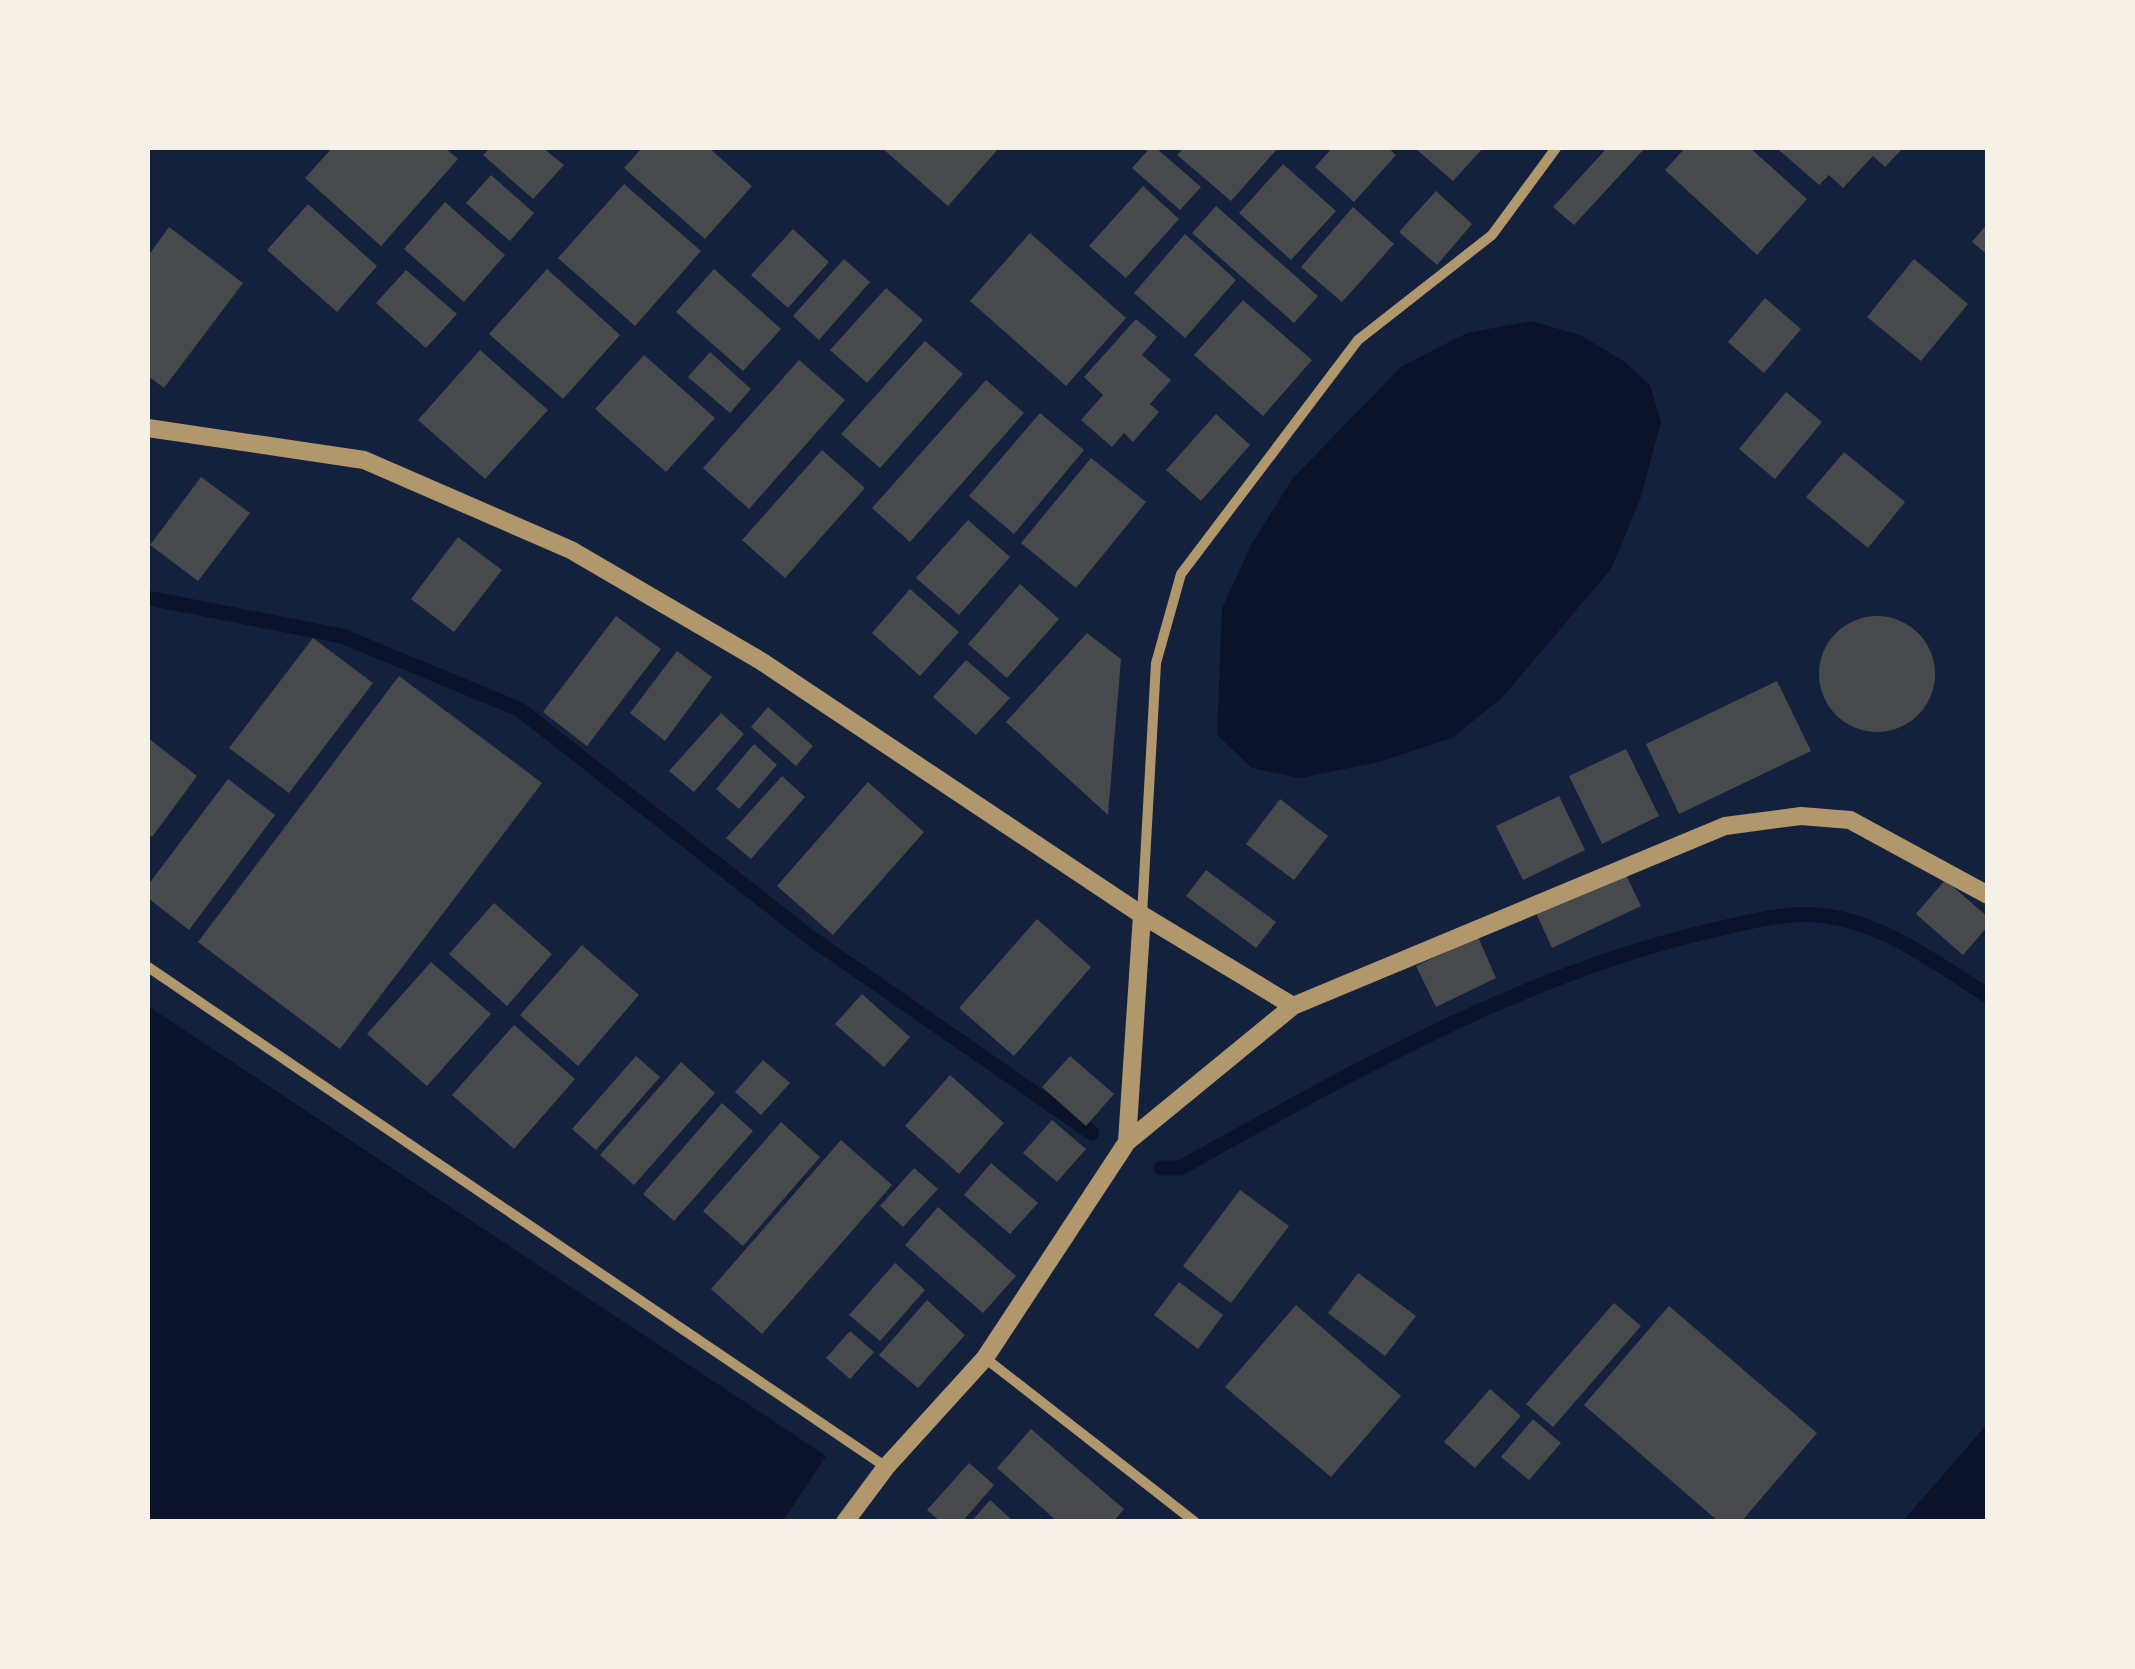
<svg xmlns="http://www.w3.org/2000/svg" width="2135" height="1669" font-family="'Noto Sans',sans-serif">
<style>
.water{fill:#0b132b}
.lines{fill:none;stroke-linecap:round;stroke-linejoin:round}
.stream{stroke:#0b132b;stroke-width:15}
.building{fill:#48494c}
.minor{stroke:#b1986c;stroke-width:10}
.tertiary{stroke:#b1986c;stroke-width:18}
</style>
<rect width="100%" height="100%" fill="#14213d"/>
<path class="water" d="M 1531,321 L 1580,335 L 1622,360 L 1650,385 L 1661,422 L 1640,500 L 1611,569 L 1502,698 L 1452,738 L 1379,762 L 1300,778 L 1252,768 L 1217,735 L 1222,608 L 1251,545 L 1293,478 L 1402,366 L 1467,333 Z
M 148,1006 L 826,1456 L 783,1521 L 148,1521 Z
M 1987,1424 L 1987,1521 L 1903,1521 Z"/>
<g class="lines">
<path class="stream" d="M 148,598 L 342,636 L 519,709 L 811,938 L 1092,1133
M 1161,1168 L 1180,1168 C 1348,1075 1516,977 1705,932 C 1742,924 1779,912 1817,915 C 1880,920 1936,963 1988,996"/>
</g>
<path class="building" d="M 332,148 L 445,148 L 458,159 L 381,246 L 305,178 Z
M 490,148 L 543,148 L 564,165 L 533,199 L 483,155 Z
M 642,148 L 709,148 L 752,186 L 705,239 L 624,168 Z
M 882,148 L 999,148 L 948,206 Z
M 1150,148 L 1156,148 L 1201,187 L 1180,210 L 1132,168 Z
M 1184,148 L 1278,148 L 1231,201 L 1177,155 Z
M 1332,148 L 1388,148 L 1396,155 L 1354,202 L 1315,167 Z
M 1415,148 L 1483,148 L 1453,181 Z
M 1607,148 L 1645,148 L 1574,225 L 1553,207 Z
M 1685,148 L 1750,148 L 1807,199 L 1757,255 L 1665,170 Z
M 1777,148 L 1903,148 L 1885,167 L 1873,156 L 1843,188 L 1829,175 L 1819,185 Z
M 1283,164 L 1336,211 L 1291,260 L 1239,213 Z
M 491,175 L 534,213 L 510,241 L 466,203 Z
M 624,184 L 701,251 L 635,326 L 558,258 Z
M 1143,186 L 1179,219 L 1126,278 L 1089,246 Z
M 1436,191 L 1472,224 L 1437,265 L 1399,232 Z
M 445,202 L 505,255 L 464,302 L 404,249 Z
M 308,204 L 377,266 L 337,312 L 267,250 Z
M 1216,206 L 1318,296 L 1294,323 L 1192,233 Z
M 1353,207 L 1394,244 L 1342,302 L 1301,267 Z
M 1988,223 L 1988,255 L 1972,242 Z
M 169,227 L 243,283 L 164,388 L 148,376 L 148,256 Z
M 793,229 L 829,262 L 788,308 L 751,275 Z
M 1030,233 L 1126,318 L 1066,386 L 970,301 Z
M 1185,234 L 1236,280 L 1185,338 L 1134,293 Z
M 844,259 L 870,282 L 819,340 L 793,316 Z
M 1914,259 L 1968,304 L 1921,361 L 1867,317 Z
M 547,269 L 620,335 L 563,399 L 489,334 Z
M 714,269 L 781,329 L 743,371 L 676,312 Z
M 406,270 L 457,314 L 426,348 L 376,303 Z
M 886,288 L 923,320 L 867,383 L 830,350 Z
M 1765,298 L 1801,329 L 1764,373 L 1728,342 Z
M 1243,300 L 1312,360 L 1263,416 L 1194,355 Z
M 1136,319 L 1157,337 L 1142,355 L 1171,380 L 1150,404 L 1159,412 L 1133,442 L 1124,433 L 1112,447 L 1081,420 L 1103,395 L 1084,377 Z
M 925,341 L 963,374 L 880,468 L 841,434 Z
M 480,350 L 548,410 L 485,479 L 418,420 Z
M 710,352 L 751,389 L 730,413 L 688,377 Z
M 644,355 L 715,418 L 666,472 L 595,409 Z
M 799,360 L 845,400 L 749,509 L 703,468 Z
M 986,380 L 1024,413 L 910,542 L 872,508 Z
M 1786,392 L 1822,422 L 1775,479 L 1739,449 Z
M 1040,413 L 1084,450 L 1014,534 L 969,496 Z
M 1216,414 L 1250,445 L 1201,501 L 1166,470 Z
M 822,450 L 865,488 L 785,578 L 742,540 Z
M 1844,452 L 1905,502 L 1868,548 L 1806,497 Z
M 1091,458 L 1146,502 L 1076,588 L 1021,543 Z
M 201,477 L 250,513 L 198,581 L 150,545 Z
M 968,520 L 1010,557 L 959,615 L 916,578 Z
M 458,537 L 502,570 L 454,632 L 411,599 Z
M 1020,584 L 1059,619 L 1007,678 L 968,644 Z
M 910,589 L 959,632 L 920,676 L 872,633 Z
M1819 674a58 58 0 1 1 116 0a58 58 0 1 1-116 0Z
M 616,616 L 661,649 L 587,746 L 543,712 Z
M 1087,633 L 1121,659 L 1108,815 L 1006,722 Z
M 313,638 L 373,683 L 289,793 L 229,748 Z
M 677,651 L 712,677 L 665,741 L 630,713 Z
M 966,660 L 1010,698 L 976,735 L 933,697 Z
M 399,676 L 542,783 L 340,1049 L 198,942 Z
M 1777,681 L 1811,751 L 1679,814 L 1646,744 Z
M 768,707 L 813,746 L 796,766 L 751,727 Z
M 721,713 L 744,734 L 694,792 L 669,771 Z
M 148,738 L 197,776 L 152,837 L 148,834 Z
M 754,744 L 777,765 L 739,809 L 716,789 Z
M 1626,749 L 1659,816 L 1602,844 L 1569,776 Z
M 782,776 L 805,797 L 751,859 L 726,838 Z
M 228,779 L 275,815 L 189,930 L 148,898 L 148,885 Z
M 868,782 L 924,832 L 833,935 L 777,886 Z
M 1559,796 L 1585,850 L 1523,880 L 1496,826 Z
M 1280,799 L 1328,836 L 1294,880 L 1246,844 Z
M 1206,870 L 1276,922 L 1256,948 L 1186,896 Z
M 1624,871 L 1641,906 L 1552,948 L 1536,913 Z
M 1945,880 L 1988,917 L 1988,926 L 1963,955 L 1916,914 Z
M 494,903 L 552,954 L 507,1006 L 449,954 Z
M 1037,919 L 1091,967 L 1014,1056 L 959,1008 Z
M 1478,937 L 1496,978 L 1436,1007 L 1416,966 Z
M 582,945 L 639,995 L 578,1066 L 520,1015 Z
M 431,962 L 491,1014 L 427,1086 L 367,1034 Z
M 862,994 L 910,1037 L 884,1067 L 835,1024 Z
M 514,1025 L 575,1079 L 514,1149 L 452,1095 Z
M 636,1056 L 660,1077 L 596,1150 L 572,1129 Z
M 1070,1056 L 1114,1094 L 1086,1126 L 1042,1087 Z
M 763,1060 L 790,1083 L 761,1115 L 735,1092 Z
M 681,1062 L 715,1093 L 634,1185 L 600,1155 Z
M 950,1075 L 1004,1123 L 959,1174 L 905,1126 Z
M 722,1103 L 753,1131 L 674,1221 L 643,1194 Z
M 1052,1120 L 1086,1149 L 1057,1182 L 1023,1153 Z
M 781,1122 L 820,1157 L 743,1246 L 703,1211 Z
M 841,1140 L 892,1185 L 762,1334 L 711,1289 Z
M 991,1163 L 1038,1203 L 1010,1234 L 964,1195 Z
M 914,1168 L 938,1189 L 903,1227 L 880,1206 Z
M 1240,1190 L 1289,1226 L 1231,1303 L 1183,1266 Z
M 938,1207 L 1016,1276 L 983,1313 L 905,1245 Z
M 895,1263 L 925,1290 L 880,1341 L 849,1315 Z
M 1358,1273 L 1416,1316 L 1385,1356 L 1328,1313 Z
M 1179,1282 L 1223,1315 L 1198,1349 L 1154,1315 Z
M 927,1300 L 965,1335 L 918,1388 L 879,1355 Z
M 1614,1303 L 1641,1326 L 1553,1427 L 1526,1404 Z
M 1296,1305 L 1401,1396 L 1331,1477 L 1225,1387 Z
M 1669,1306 L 1817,1433 L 1741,1522 L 1719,1522 L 1584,1405 Z
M 850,1331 L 874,1352 L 850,1379 L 826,1358 Z
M 1490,1389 L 1521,1416 L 1475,1468 L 1444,1442 Z
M 1533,1419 L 1561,1443 L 1529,1480 L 1501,1457 Z
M 1031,1429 L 1124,1509 L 1113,1522 L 1058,1522 L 997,1468 Z
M 969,1463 L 994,1485 L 962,1522 L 941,1522 L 927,1510 Z
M 990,1500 L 1014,1522 L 971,1522 Z"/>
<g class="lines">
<path class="minor" d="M 1142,915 L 1156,663 L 1181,574 L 1358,340 L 1492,235 L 1556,148
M 148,967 L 886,1467
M 985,1358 L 1195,1522"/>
<path class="tertiary" d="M 148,428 L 364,460 L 571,550 L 761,661 L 1142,915 L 1293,1006
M 1127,1142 L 1142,915
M 845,1522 L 886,1467 L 985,1358 L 1127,1142 L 1293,1006 L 1725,826 L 1801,816 L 1850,820 L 1988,895"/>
</g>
<rect width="2135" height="1669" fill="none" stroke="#f6f1e7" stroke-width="300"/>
</svg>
